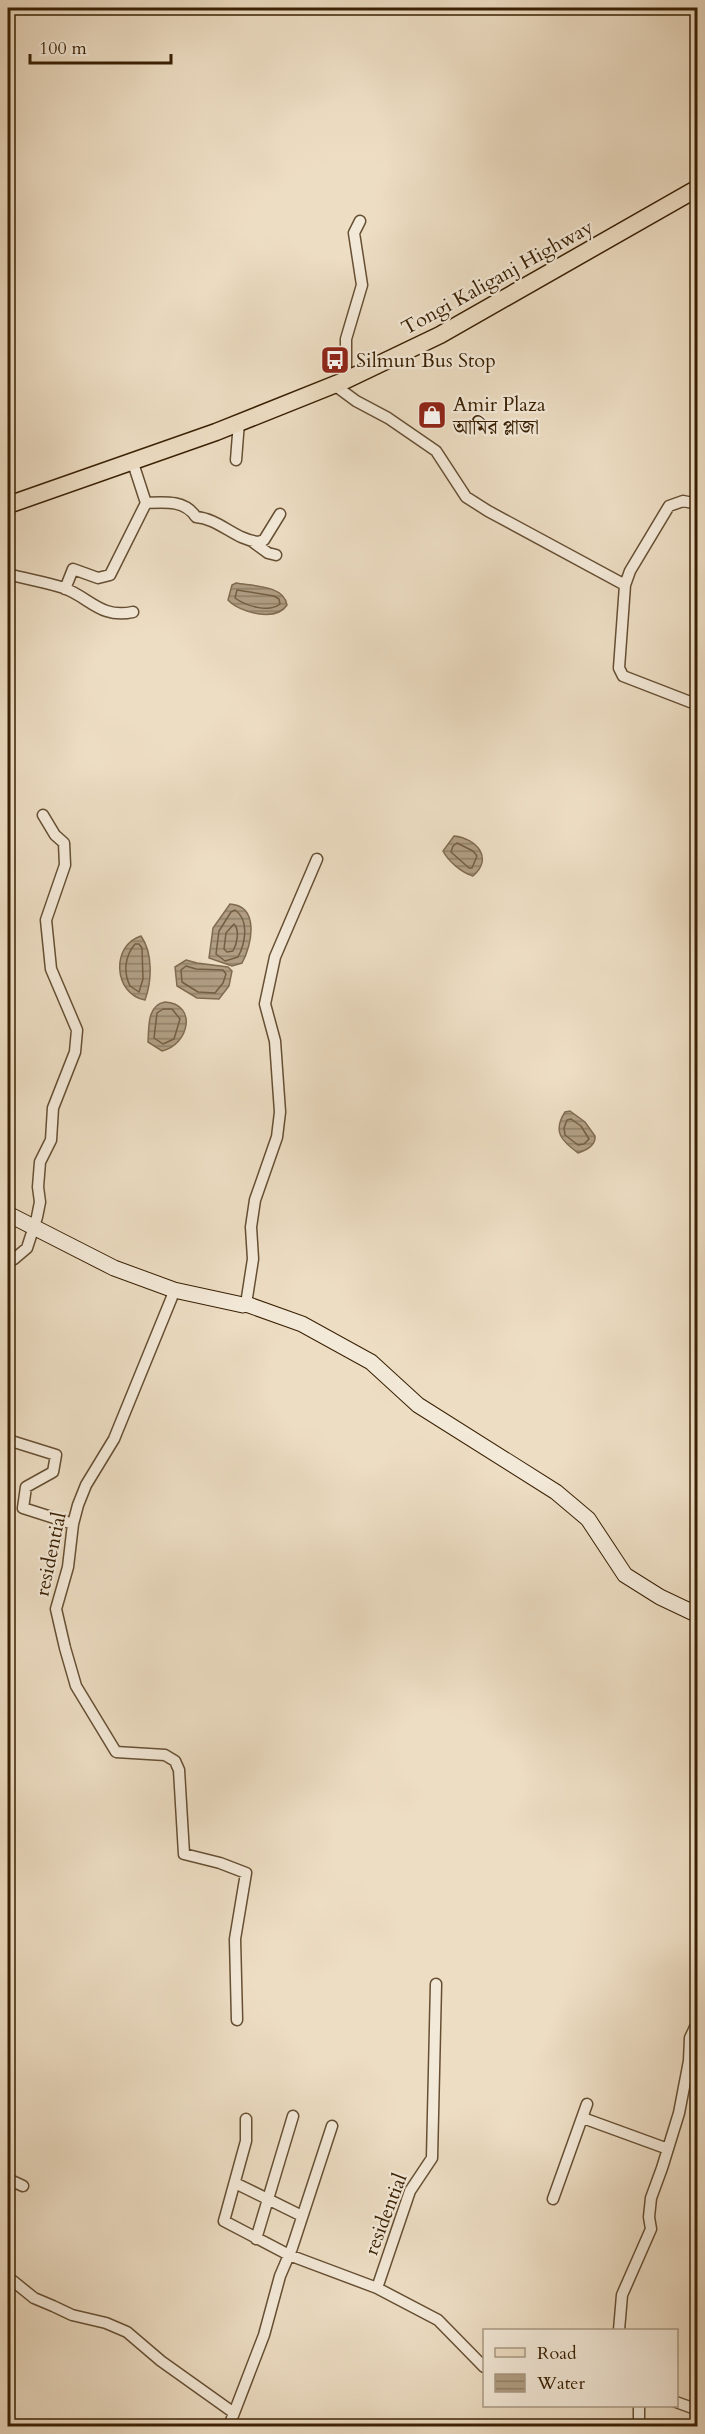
<svg xmlns="http://www.w3.org/2000/svg" width="705" height="2434" font-family="Cardo,'Noto Serif Bengali',serif">
<style>
.water{fill:url(#water-rules);stroke:#806b4f;stroke-width:1.5}
.lines{fill:none;stroke-linecap:round;stroke-linejoin:round}
.shore{stroke:#745e42;stroke-width:1.5}
.street-casing{stroke:#664f33;stroke-width:13}
.secondary-casing{stroke:#392003;stroke-width:17}
.primary-casing{stroke:#392003;stroke-width:19}
.street{stroke:#f3e9d8;stroke-width:10}
.secondary{stroke:#f3e9d8;stroke-width:15}
.primary{stroke:#edddc3;stroke-width:16}
.labels{text-anchor:middle;stroke-width:4.5;stroke-linejoin:round;paint-order:stroke}
.street-label{font-size:20px;fill:#392003;stroke:#f3e9d8}
.poi-label{font-size:20px;fill:#392003;stroke:#f3e9d8;text-anchor:start}
</style>
<defs>
<pattern id="water-rules" width="6" height="5" patternUnits="userSpaceOnUse" patternTransform="scale(1.5)"><rect width="6" height="5" fill="#b09d82"/><path d="M0 2.5h6" fill="none" stroke="#908068"/></pattern>
</defs>
<rect width="100%" height="100%" fill="#edddc3"/>
<filter id="stains"><feTurbulence type="fractalNoise" baseFrequency=".00333" numOctaves="4"/><feColorMatrix values="0 0 0 0 .2 0 0 0 0 .09 0 0 0 0 .02 0 0 0 .5 -.17"/></filter>
<radialGradient id="worn" r=".72"><stop offset=".6" stop-color="#630" stop-opacity="0"/><stop offset="1" stop-color="#630" stop-opacity=".3"/></radialGradient>
<path class="water" d="M 236,583 C 252,586 284,585 287,605 C 276,622 240,613 228,600 L 232,585 Z
M 454,836 C 476,838 494,858 473,876 C 462,873 448,861 443,851 Z
M 230,904 C 260,906 252,945 242,963 L 232,966 L 209,958 L 213,928 Z
M 141,936 C 153,953 152,981 145,1000 C 113,994 111,945 141,936 Z
M 186,960 L 197,963 L 228,967 L 232,971 L 229,986 L 219,999 L 197,998 L 177,986 L 175,967 Z
M 165,1002 C 198,1004 189,1045 162,1051 L 148,1042 C 149,1027 147,1005 165,1002 Z
M 570,1111 L 585,1122 L 595,1136 C 596,1146 586,1150 578,1153 C 562,1141 552,1132 565,1112 Z"/>
<g class="lines">
<path class="shore" d="M 237,590 L 274,596 L 279,599 L 280,604 C 269,613 246,606 235,598 Z
M 457,843 L 473,851 L 477,856 L 472,868 L 469,868 L 451,852 L 453,846 Z
M 235,910 C 250,920 245,944 238,957 L 225,961 L 216,954 L 219,931 L 231,912 Z
M 234,924 C 240,930 237,944 233,951 L 227,952 L 224,949 L 226,933 Z
M 135,944 L 139,944 L 142,948 L 143,979 L 139,992 L 130,986 C 123,972 125,956 135,944 Z
M 186,966 L 196,969 L 223,970 L 226,974 L 223,983 L 215,993 L 198,992 L 182,982 L 181,970 Z
M 163,1009 L 172,1009 L 180,1019 L 174,1039 L 163,1044 L 154,1038 L 157,1013 Z
M 571,1119 L 581,1126 L 589,1139 L 584,1144 L 578,1145 L 565,1135 L 564,1128 L 567,1120 Z"/>
<g class="street-casing">
<path id="street" d="M 346,380 L 346,339 L 362,285 L 354,233 L 360,221
M 333,384 L 356,401 L 388,418 L 436,451 L 466,497 L 488,511 L 625,585 L 630,571 L 669,506 L 683,501 L 698,504
M 236,460 L 239,422
M 146,503 C 165,502 185,500 196,517 C 220,519 235,540 259,542 L 264,540 L 280,514
M 253,542 L 268,553 L 276,555
M 8,571 L 8,574 C 26,579 46,582 64,588 C 90,598 101,619 133,612
M 625,585 L 619,668 L 623,676 L 698,705
M 65,589 L 73,569 L 98,578 L 110,575 L 146,503 L 132,460
M 8,1261 L 14,1259 L 27,1248 L 37,1217 L 40,1202 L 38,1187 L 40,1162 L 51,1140 L 53,1108 L 75,1052 L 77,1030 L 51,969 L 46,920 L 65,865 L 64,843 L 55,835 L 43,815
M 174,1290 L 172,1297 L 114,1439 L 86,1485 L 78,1505 L 73,1524 L 68,1567 L 56,1609 L 65,1648 L 76,1686 L 116,1752 L 165,1755 L 175,1761 L 179,1770 L 184,1854 L 220,1863 L 246,1873 L 235,1939 L 237,2020
M 246,1304 L 253,1259 L 251,1227 L 255,1200 L 277,1137 L 280,1112 L 275,1041 L 265,1004 L 275,957 L 317,859
M 8,1440 L 56,1455 L 53,1472 L 26,1487 L 23,1508 L 73,1524
M 583,2118 L 668,2149
M 246,2119 L 246,2141 L 224,2221 L 289,2255 L 377,2288 L 438,2320 L 484,2367
M 8,2179 L 23,2186
M 235,2183 L 302,2216
M 553,2199 L 587,2104
M 256,2239 L 293,2116
M 8,2277 L 34,2298 L 53,2306 L 72,2315 L 106,2323 L 127,2332 L 161,2361 L 234,2413
M 377,2288 L 410,2191 L 432,2158 L 436,1984
M 619,2330 L 622,2295 L 651,2229 L 649,2217 L 651,2198 L 662,2168 L 679,2113 L 689,2061 L 690,2038 L 698,2021
M 676,2402 L 698,2410
M 229,2426 L 264,2335 L 280,2276 L 292,2248 L 332,2126
M 639,2426 L 639,2406"/>
</g>
<g class="secondary-casing">
<path id="secondary" d="M 8,1214 L 114,1268 L 174,1290 L 243,1305 L 246,1304 L 302,1324 L 371,1362 L 418,1405 L 556,1492 L 588,1519 L 625,1575 L 660,1597 L 698,1615"/>
</g>
<g class="primary-casing">
<path id="primary" d="M 8,505 L 216,432 L 346,380 L 440,335 L 698,188"/>
</g>
<use href="#street" class="street"/>
<use href="#secondary" class="secondary"/>
<use href="#primary" class="primary"/>
</g>
<defs>
<g id="bus-square" transform="scale(1.5)"><rect x="-9" y="-9" width="18" height="18" rx="4" fill="#8f2418" stroke="#f3e9d8"/><path d="M-5-6H5V4H4V6H2V4H-2V6H-4V4H-5ZM-3.5-4V0h7V-4ZM-3.5 1.2v1.5H-2V1.2ZM2 1.2v1.5H3.5V1.2Z" fill="#fff"/></g>
<g id="shop-square" transform="scale(1.5)"><rect x="-9" y="-9" width="18" height="18" rx="4" fill="#8f2418" stroke="#f3e9d8"/><path d="M-5-2.5h2.3a2.7 3.5 0 0 1 5.4 0H5L5.5 6h-11ZM-1.5-2.5h3a1.5 2.3 0 0 0-3 0Z" fill="#fff"/></g>
</defs>
<g fill-rule="evenodd">
<use href="#bus-square" x="335" y="360"/>
<use href="#shop-square" x="432" y="415"/>
</g>
<g class="labels">
<g class="street-label">
<text transform="translate(497 277) rotate(-29)" y="7">Tongi Kaliganj Highway</text>
<text transform="translate(50 1554) rotate(-78)" y="7">residential</text>
<text transform="translate(385 2214) rotate(-69)" y="7">residential</text>
</g>
<g class="poi-label">
<text x="356" y="367">Silmun Bus Stop</text>
<text x="453" y="411">Amir Plaza<tspan x="453" dy="23">আমির প্লাজা</tspan></text>
</g>
</g>
<rect width="705" height="2434" fill="none" stroke="#edddc3" stroke-width="30"/>
<rect x="9" y="9" width="687" height="2416" fill="none" stroke="#392003" stroke-width="3"/>
<rect x="15" y="15" width="675" height="2404" fill="none" stroke="#392003" stroke-width="1.5"/>
<rect x="483" y="2329" width="195" height="78" fill="#f3e9d8" stroke="#a99983" stroke-width="1.5"/>
<rect x="495" y="2348" width="30" height="9" fill="#edddc3" stroke="#a99983" stroke-width="1.5"/>
<text x="537" y="2359" font-size="18" fill="#392003">Road</text>
<rect x="495" y="2374" width="30" height="18" fill="url(#water-rules)" stroke="#a99983" stroke-width="1.5"/>
<text x="537" y="2389" font-size="18" fill="#392003">Water</text>
<path d="M30 54v9h141v-9" fill="none" stroke="#392003" stroke-width="3"/>
<text x="39" y="54" font-size="18" fill="#392003" stroke="#f3e9d8" stroke-width="4.5" paint-order="stroke">100 m</text>
<rect width="100%" height="100%" filter="url(#stains)"/>
<rect width="100%" height="100%" fill="url(#worn)"/>
</svg>
